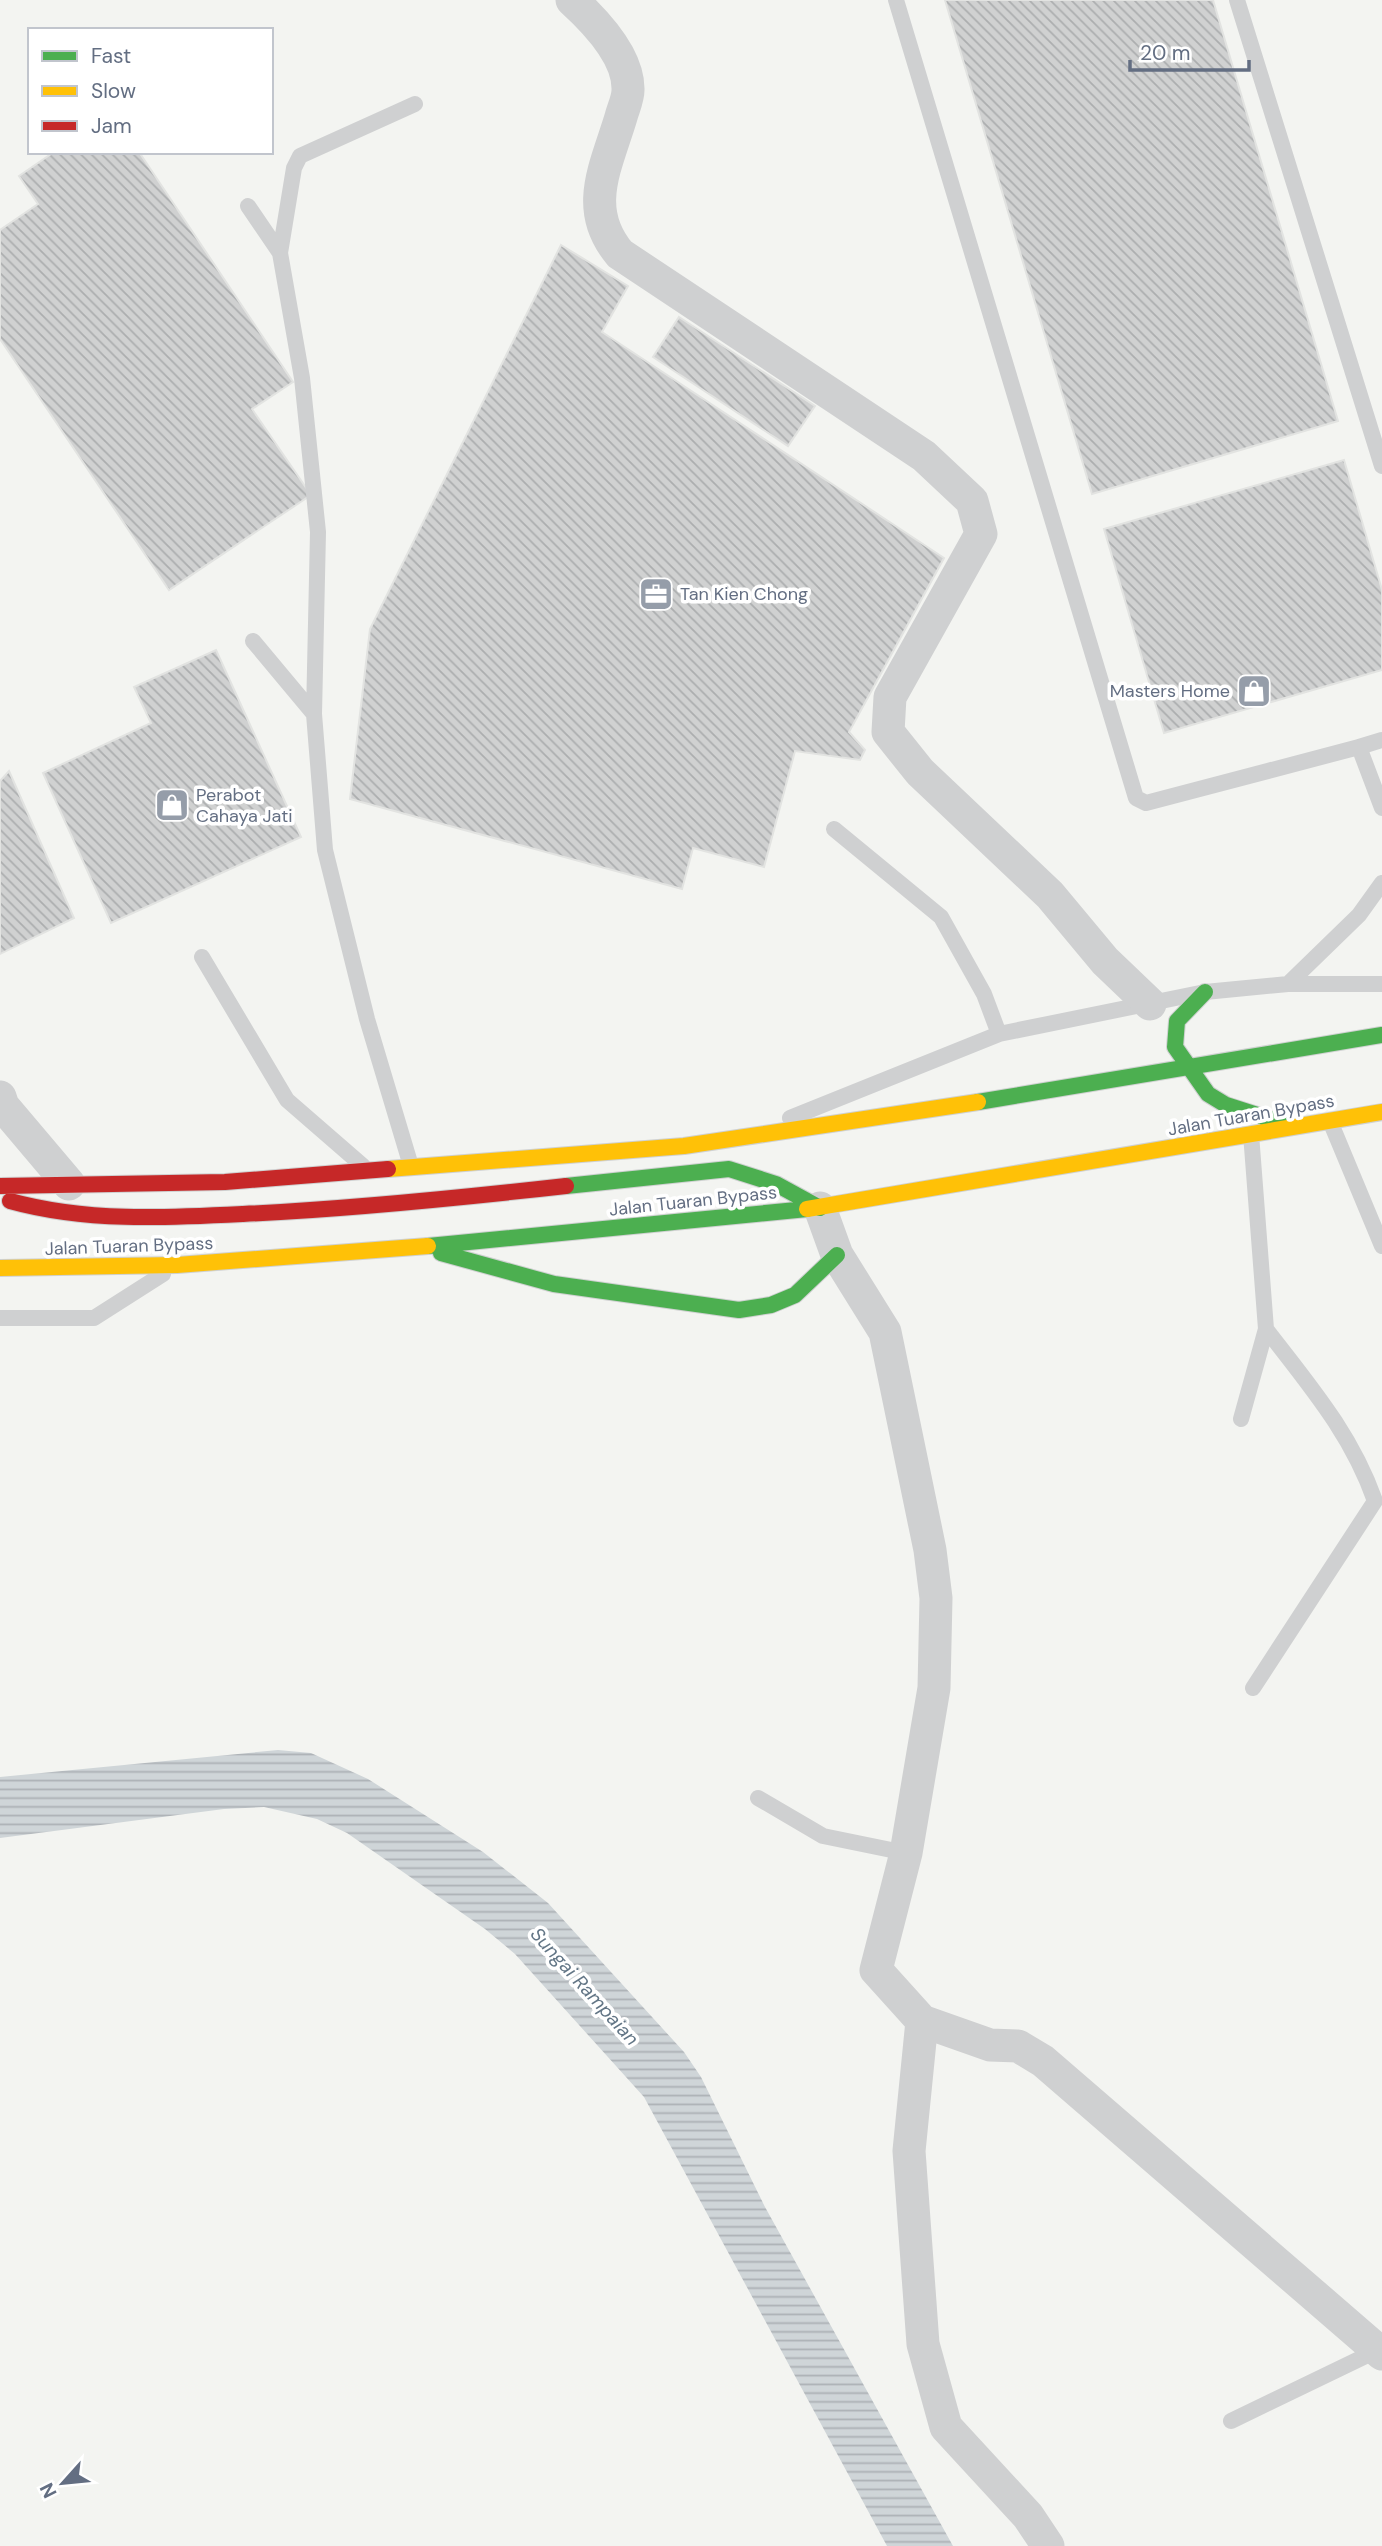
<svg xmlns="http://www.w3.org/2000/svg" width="1382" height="2546" font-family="'DM Sans',sans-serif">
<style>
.water{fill:url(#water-rules)}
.building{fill:url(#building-back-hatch);stroke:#e2e3e1;stroke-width:2}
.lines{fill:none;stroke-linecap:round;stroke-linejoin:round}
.fast-casing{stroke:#cfd1d1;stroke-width:18}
.slow-casing{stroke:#cfd1d1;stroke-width:18}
.jam-casing{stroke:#cfd1d1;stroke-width:18}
.lane{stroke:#cfd0d1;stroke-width:16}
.street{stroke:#cfd0d1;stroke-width:33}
.fast{stroke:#4caf50;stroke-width:16}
.slow{stroke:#ffc107;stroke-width:16}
.jam{stroke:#c62828;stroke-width:16}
.labels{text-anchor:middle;stroke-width:7;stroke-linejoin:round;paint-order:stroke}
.poi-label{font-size:18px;fill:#636e82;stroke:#fff;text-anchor:start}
.street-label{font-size:18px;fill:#636e82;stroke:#fff}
.water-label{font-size:19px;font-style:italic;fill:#637686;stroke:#fff}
</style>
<defs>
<pattern id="water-rules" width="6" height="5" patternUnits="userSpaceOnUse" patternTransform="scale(1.75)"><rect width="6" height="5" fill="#cfd5d8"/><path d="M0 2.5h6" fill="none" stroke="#acb1b5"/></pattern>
<pattern id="building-back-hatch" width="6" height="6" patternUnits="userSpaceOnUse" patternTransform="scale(1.75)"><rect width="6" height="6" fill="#d0d1d1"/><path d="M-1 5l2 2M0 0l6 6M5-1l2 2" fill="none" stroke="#acaeaf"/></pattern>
</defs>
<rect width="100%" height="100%" fill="#f3f4f1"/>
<path class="water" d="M 278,1750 L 311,1753 L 368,1779 L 483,1852 L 548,1903 L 684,2052 L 701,2077 L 765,2207 L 953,2546 L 887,2546 L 644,2097 L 515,1954 L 485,1929 L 347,1833 L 317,1819 L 264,1807 L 224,1809 L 0,1838 L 0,1777 Z"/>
<path class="building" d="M 945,0 L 1213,0 L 1338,421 L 1092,494 Z
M 54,152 L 139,152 L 293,382 L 252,409 L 311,495 L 169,590 L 0,339 L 0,230 L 38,204 L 19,176 Z
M 561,245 L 628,286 L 602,332 L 944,558 L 849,732 L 865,750 L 860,760 L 795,751 L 764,867 L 693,848 L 682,889 L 350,799 L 370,629 Z
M 679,317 L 815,406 L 788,446 L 653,357 Z
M 1344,460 L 1382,590 L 1382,670 L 1164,733 L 1104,529 Z
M 216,650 L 301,837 L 111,923 L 43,773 L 151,723 L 134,687 Z
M 9,771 L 74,918 L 0,954 L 0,781 Z"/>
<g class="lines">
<g class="fast-casing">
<path id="fast" d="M 1205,992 L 1177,1021 L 1175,1047 L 1208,1094 L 1226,1105 L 1286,1124
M 978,1102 L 1382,1035
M 566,1186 L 729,1169 L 776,1184 L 820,1208
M 428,1246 L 807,1209
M 441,1253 L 554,1284 L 739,1310 L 771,1305 L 795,1295 L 837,1255"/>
</g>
<g class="slow-casing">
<path id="slow" d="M 388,1169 L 684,1146 L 978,1102
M 807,1209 L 1382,1112
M 0,1268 L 177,1265 L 428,1246"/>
</g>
<g class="jam-casing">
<path id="jam" d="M 0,1186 L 225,1182 L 388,1169
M 10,1201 C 86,1222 164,1218 243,1214 C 351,1209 459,1198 566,1186"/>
</g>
<path class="lane" d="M 896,0 L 1136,798 L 1146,803 L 1359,747 L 1382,808
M 1237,0 L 1382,466
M 248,206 L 280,253 L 302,378 L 318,532 L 314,714 L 325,850 L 367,1019 L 411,1166
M 280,253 L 294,168 L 300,156 L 415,104
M 253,641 L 314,714
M 1359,747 L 1382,740
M 834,829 L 941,917 L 984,994 L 999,1034
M 202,957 L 287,1100 L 363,1166
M 1288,984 L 1359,915 L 1382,883
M 790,1118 L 999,1034 L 1205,992 L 1288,984 L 1382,984
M 1330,1121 L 1382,1246
M 0,1318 L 94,1318 L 163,1274
M 1241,1419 L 1266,1329 L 1251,1134
M 1253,1688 L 1375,1501 C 1351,1433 1309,1385 1266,1329
M 758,1798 L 823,1836 L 906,1853
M 1231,2421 L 1378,2350"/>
<path class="street" d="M 572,0 C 595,21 629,56 628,90 C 628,99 623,109 621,117 C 606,167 582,209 620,254 L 924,456 L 972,501 L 981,534 L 890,697 L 888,732 L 920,772 L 1050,895 L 1105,961 L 1150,1004
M 0,1097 L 3,1106 L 69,1184
M 820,1208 L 837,1255 L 885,1332 L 930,1550 L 936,1598 L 934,1688 L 906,1853 L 876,1970 L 922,2021 L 990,2045 L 1018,2046 L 1043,2061 L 1382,2354
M 922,2021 L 909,2151 L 923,2344 L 946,2427 L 1028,2516 L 1048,2546"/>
<use href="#fast" class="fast"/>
<use href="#slow" class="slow"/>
<use href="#jam" class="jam"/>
</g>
<defs>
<g id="office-square" transform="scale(1.75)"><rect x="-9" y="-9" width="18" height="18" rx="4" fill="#959da9" stroke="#fff"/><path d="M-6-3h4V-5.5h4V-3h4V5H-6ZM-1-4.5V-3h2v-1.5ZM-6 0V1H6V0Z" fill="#fff"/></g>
<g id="shop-square" transform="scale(1.75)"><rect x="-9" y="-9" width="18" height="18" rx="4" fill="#959da9" stroke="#fff"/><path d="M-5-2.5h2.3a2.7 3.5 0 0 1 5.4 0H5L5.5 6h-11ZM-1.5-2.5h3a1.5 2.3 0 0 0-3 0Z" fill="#fff"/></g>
</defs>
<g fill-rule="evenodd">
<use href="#office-square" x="656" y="594"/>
<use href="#shop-square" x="1254" y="691"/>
<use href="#shop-square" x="172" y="805"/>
</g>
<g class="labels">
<g class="poi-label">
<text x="680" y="600">Tan Kien Chong</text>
<text x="1230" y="697" text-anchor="end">Masters Home</text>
<text x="196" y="801">Perabot<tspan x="196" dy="21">Cahaya Jati</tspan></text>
</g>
<g class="street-label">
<text transform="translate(1251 1115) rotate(-10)" y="6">Jalan Tuaran Bypass</text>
<text transform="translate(693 1201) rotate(-6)" y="6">Jalan Tuaran Bypass</text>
<text transform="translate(129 1246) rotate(-2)" y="6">Jalan Tuaran Bypass</text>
</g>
<g class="water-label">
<text transform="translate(585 1986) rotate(48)" y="7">Sungai Rampaian</text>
</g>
</g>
<rect x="28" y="28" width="245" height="126" fill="#ffffff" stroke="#c1c5cd" stroke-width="2"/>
<rect x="42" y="51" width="35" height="10" fill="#4caf50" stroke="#c1c5cd" stroke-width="2"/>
<text x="91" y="63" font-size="21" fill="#636e82">Fast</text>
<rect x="42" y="86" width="35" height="10" fill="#ffc107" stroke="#c1c5cd" stroke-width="2"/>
<text x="91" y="98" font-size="21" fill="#636e82">Slow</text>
<rect x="42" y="121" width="35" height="10" fill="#c62828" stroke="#c1c5cd" stroke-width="2"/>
<text x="91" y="133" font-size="21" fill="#636e82">Jam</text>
<g transform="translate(63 2483) rotate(243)" stroke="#ffffff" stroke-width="5" paint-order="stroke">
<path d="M0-5L12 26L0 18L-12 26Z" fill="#636e82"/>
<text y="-10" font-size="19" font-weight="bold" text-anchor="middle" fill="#636e82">N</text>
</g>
<path d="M1130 60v10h119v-10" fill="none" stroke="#636e82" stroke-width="3.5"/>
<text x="1140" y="60" font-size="21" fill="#636e82" stroke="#ffffff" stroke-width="5" paint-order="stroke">20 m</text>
</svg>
